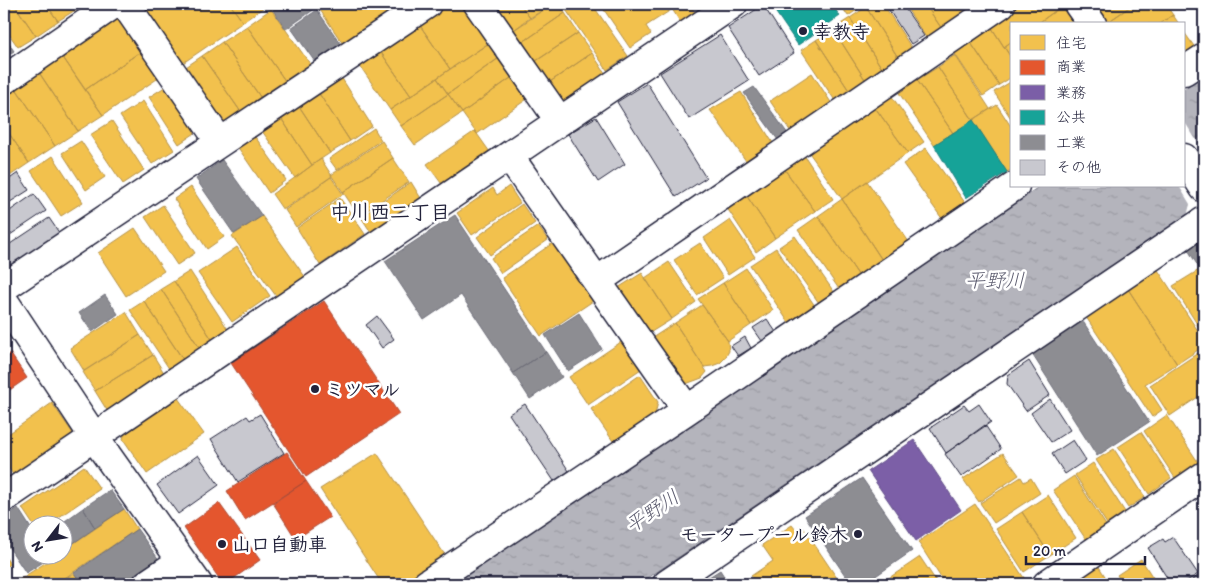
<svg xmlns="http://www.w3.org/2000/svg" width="1208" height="588" font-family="Itim,'Klee One',sans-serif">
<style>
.water{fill:url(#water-ripples);stroke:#7a7a88}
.pier{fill:#fff}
.homes{fill:#f2c14e;stroke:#b49148}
.shops{fill:#e4572e;stroke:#aa4732}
.offices{fill:#7b5ea7;stroke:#604c87}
.public{fill:#17a398;stroke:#1a7c7c}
.industry{fill:#8d8d92;stroke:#6d6d78}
.building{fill:#c8c8cf;stroke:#22223b}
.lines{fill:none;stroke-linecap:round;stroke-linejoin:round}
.minor-casing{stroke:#22223b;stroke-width:31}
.minor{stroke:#fff;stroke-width:28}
.poi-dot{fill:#22223b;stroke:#fff;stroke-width:2}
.labels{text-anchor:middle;stroke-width:5;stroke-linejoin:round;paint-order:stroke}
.poi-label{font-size:19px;font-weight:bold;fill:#22223b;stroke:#fff;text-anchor:start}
.neighbourhood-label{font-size:20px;font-weight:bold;fill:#22223b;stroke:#fff}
.water-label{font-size:20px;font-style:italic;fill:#5c5c6f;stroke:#fff}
</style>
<defs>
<pattern id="water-ripples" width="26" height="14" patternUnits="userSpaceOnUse" patternTransform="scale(1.25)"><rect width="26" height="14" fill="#b4b4bc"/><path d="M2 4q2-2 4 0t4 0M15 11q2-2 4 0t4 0" fill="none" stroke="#9a9aa2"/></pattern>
</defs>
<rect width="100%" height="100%" fill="#fff"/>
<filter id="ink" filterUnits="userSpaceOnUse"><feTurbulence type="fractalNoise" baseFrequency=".02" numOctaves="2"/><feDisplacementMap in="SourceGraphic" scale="10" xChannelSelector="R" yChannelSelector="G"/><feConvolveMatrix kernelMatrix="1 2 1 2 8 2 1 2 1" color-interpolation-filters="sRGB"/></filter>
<g filter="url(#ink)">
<path class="water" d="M 1204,75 L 1204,203 L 639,584 L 452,584 L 1040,186 L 1184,186 L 1184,89 Z"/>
<path class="pier" d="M 1184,121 L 1204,152 L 1204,205 L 1187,216 L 1190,204 L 1179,186 L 1184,186 Z"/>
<path class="homes" d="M 4,4 L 14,4 L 36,36 L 18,47 L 4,27 Z
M 14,4 L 46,4 L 58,21 L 36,36 Z
M 46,4 L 77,4 L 80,7 L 58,21 Z
M 145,4 L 230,4 L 243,22 L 180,65 L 145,14 Z
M 230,4 L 266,4 L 267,5 L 243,22 Z
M 316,4 L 388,4 L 395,13 L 345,47 Z
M 446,4 L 460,4 L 489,43 L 450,69 L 419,24 Z
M 491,4 L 520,4 L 530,18 L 511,32 Z
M 520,4 L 552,4 L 530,18 Z
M 552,4 L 559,4 L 565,13 L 520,44 L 511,32 Z
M 562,4 L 586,4 L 587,5 L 592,4 L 628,56 L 607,70 Z
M 600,4 L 667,4 L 671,10 L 646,26 L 651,34 L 630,48 Z
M 669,4 L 689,4 L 697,15 L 682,25 Z
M 840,4 L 866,4 L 848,16 Z
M 872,4 L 883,4 L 913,50 L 899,59 L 866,7 Z
M 904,4 L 925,4 L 942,29 L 927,39 Z
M 925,4 L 969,4 L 972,8 L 942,29 Z
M 1021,4 L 1061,4 L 1062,6 L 1037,24 L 1012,24 L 1012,41 L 1004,47 L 990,25 Z
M 1091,4 L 1134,4 L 1105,24 Z
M 1134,4 L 1165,4 L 1173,15 L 1159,24 L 1105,24 Z
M 1062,6 L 1074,24 L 1037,24 Z
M 866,7 L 899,59 L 883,70 L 850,18 Z
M 271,9 L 313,68 L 288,85 L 247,26 Z
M 565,13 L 578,33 L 533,63 L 520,44 Z
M 1173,15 L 1179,24 L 1159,24 Z
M 130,16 L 150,45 L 85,90 L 62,56 L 117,19 Z
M 850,18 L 883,70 L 866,81 L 833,29 Z
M 419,24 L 450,69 L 411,96 L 380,51 Z
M 990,25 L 1012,59 L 1012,77 L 999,85 L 969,40 Z
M 247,26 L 288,85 L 263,101 L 222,42 Z
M 833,29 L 866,81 L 850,92 L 816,40 Z
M 1184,32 L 1196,49 L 1184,56 Z
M 578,33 L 592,53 L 547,84 L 533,63 Z
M 816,40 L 850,92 L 836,102 L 801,50 Z
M 969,40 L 999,85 L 983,96 L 953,51 Z
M 492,41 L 502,56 L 448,94 L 437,78 Z
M 1012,41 L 1012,59 L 1004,47 Z
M 222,42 L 263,101 L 243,115 L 202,56 Z
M 150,45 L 169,71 L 103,115 L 85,90 Z
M 380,51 L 411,96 L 390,110 L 360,66 Z
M 592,53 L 607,76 L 568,103 L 559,101 L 547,84 Z
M 955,55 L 990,109 L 973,120 L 938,67 Z
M 62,56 L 103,115 L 78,131 L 38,71 Z
M 202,56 L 243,115 L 225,127 L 183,69 Z
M 502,56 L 515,75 L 462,113 L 448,94 Z
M 938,67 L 973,120 L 953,133 L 917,80 Z
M 38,71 L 78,131 L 55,146 L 15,87 Z
M 812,73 L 832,104 L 791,132 L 770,101 Z
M 515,75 L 530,97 L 477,134 L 462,113 Z
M 341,77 L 372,126 L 350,141 L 318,92 Z
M 437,78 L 448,94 L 401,126 L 390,110 Z
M 917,80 L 953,133 L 934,145 L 899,93 Z
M 1012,81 L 1012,120 L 994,92 Z
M 168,85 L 198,131 L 179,144 L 149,97 Z
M 15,87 L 55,146 L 29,163 L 4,126 L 4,95 Z
M 888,91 L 924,142 L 908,153 L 871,102 Z
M 318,92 L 350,141 L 330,153 L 299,106 Z
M 741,92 L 773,143 L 746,161 L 710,110 Z
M 448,94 L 462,113 L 415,145 L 401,126 Z
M 143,101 L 174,150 L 152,164 L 120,116 Z
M 871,102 L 908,153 L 842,199 L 805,147 Z
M 997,105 L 1012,128 L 1012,169 L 1007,172 L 973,120 Z
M 299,106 L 330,153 L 312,165 L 281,118 Z
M 281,118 L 312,165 L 295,178 L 262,131 Z
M 112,121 L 144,170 L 123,184 L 90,135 Z
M 4,126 L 29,163 L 4,180 Z
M 374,128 L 381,140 L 337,170 L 329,159 Z
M 475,131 L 492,155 L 444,187 L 427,164 Z
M 253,134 L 286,180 L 269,193 L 237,146 Z
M 81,141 L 105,177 L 86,190 L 62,153 Z
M 382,141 L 393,158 L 343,192 L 331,175 Z
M 926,148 L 966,204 L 943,220 L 903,164 Z
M 802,152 L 833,199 L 815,211 L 782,166 Z
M 53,156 L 83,202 L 61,216 L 31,171 Z
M 393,158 L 409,182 L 359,216 L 343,192 Z
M 321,159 L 332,176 L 283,210 L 272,194 Z
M 782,166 L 815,211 L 775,238 L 744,192 Z
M 331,177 L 343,194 L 296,227 L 285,210 Z
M 867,181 L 909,242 L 882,260 L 842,199 Z
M 411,182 L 422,200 L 372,234 L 361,217 Z
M 509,186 L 520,203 L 472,235 L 457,213 L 493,188 L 497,195 Z
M 191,187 L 224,237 L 207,249 L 174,199 Z
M 744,192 L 775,238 L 756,252 L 725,205 Z
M 340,198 L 365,234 L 320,265 L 297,228 Z
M 842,199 L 882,260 L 859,276 L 818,216 Z
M 522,204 L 535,223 L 490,255 L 477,237 Z
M 163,205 L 195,253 L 177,265 L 145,217 Z
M 262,216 L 308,281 L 279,300 L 232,236 Z
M 818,216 L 859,276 L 839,289 L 798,230 Z
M 730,220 L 755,257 L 728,275 L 704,238 Z
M 538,226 L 548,240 L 501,273 L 491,258 Z
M 135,228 L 164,271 L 126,296 L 98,253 Z
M 795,236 L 834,292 L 819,303 L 779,247 Z
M 553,243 L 593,301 L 541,336 L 502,278 Z
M 700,243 L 723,278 L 697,295 L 674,260 Z
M 237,247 L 270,296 L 232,322 L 198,273 Z
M 776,248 L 815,306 L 789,323 L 750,265 Z
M 669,262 L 696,302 L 672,319 L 645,278 Z
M 746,268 L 773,310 L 751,325 L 723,283 Z
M 1158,270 L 1204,340 L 1204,346 L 1177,364 L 1128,289 Z
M 1199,270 L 1204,279 L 1204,335 L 1173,286 Z
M 190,271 L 229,331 L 213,341 L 174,281 Z
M 642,273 L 672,319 L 648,334 L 618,288 Z
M 174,281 L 213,341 L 201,350 L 161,289 Z
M 723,283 L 751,325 L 728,341 L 698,299 Z
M 161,289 L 201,350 L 184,361 L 144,301 Z
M 1128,289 L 1177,364 L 1145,384 L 1162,410 L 1152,417 L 1086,317 Z
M 144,301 L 184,361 L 170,370 L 130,310 Z
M 702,305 L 728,341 L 729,351 L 725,358 L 720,363 L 712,366 L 704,367 L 675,323 Z
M 126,312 L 140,335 L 84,371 L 70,348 Z
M 675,323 L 707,372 L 702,378 L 683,385 L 652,338 Z
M 140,335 L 153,355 L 95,391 L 83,372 Z
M 621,342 L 641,369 L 588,405 L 569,377 Z
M 1204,349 L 1204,393 L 1170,416 L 1150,385 Z
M 153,355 L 166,376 L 108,412 L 95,391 Z
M 640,375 L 658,402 L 655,415 L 615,444 L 591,409 Z
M 175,394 L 204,434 L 147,474 L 123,439 L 126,428 Z
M 52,403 L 74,435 L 14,476 L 4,461 L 4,437 Z
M 1167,415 L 1200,465 L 1177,481 L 1144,431 Z
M 1141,432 L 1171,478 L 1149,494 L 1118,447 Z
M 1114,449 L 1145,497 L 1128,508 L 1096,460 Z
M 377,453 L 445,555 L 401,584 L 382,584 L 320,489 Z
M 1003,453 L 1019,475 L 979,502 L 963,479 Z
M 1093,463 L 1125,512 L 1107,524 L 1075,475 Z
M 84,466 L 100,489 L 46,526 L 34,526 L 22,508 Z
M 1074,476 L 1107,527 L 1087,541 L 1053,490 Z
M 1021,477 L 1024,482 L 1031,478 L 1040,493 L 994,523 L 980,503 Z
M 1048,495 L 1076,538 L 1050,555 L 1022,512 Z
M 975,504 L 1028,584 L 945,584 L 918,542 Z
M 124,509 L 137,529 L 56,584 L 30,584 L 25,576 L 56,556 L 62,556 L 62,551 Z
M 1022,512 L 1050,555 L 1024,572 L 996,529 Z
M 792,525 L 796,530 L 802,526 L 841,584 L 757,584 L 751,576 L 773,561 L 762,545 Z
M 4,555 L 10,564 L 4,568 Z
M 920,557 L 938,584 L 880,584 Z
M 1141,559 L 1157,584 L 1123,584 L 1117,575 Z
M 1096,562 L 1110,584 L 1062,584 Z
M 74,573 L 82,584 L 56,584 Z
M 24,577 L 29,584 L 13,584 Z"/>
<path class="shops" d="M 324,301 L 399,414 L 306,477 L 231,363 Z
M 10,353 L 27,378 L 4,394 L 4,357 Z
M 287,452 L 306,481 L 245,520 L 227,491 Z
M 306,481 L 330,517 L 296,539 L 273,503 Z
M 219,503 L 260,560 L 226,584 L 223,584 L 184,528 Z"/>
<path class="offices" d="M 914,440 L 961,510 L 916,541 L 868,471 Z"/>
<path class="public" d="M 770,4 L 831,4 L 840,16 L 798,45 Z
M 1197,4 L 1204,4 L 1204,15 Z
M 973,120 L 1007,172 L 966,198 L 934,145 Z"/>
<path class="industry" d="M 283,4 L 314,4 L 316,8 L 286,29 L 273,10 Z
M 317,10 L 341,44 L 315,62 L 291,28 Z
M 4,36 L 14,51 L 4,58 Z
M 754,87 L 788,134 L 778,140 L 744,93 Z
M 222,160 L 262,216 L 234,234 L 196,179 Z
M 455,215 L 546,352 L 513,373 L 461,295 L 424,320 L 385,261 Z
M 1204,239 L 1204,276 L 1187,248 Z
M 105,295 L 118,314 L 92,332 L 79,313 Z
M 579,313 L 602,349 L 568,371 L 545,335 Z
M 1082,320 L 1149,422 L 1097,456 L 1032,354 Z
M 546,352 L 562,377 L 530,399 L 513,373 Z
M 862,478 L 912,551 L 864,584 L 851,584 L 805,516 Z
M 110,490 L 124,509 L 95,528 L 83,508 Z
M 18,508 L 32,530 L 32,556 L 51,557 L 26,573 L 4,540 L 4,518 Z
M 83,508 L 95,528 L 62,551 L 62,526 L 58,526 Z
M 137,529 L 162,564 L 133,584 L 82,584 L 74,573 Z
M 720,570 L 729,584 L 698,584 Z"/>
<path class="building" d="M 885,4 L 902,4 L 924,36 L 911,44 Z
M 763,5 L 794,53 L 759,76 L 728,28 Z
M 720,35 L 749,81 L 689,119 L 660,73 Z
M 647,83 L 706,178 L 676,197 L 617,102 Z
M 596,117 L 625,164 L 598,182 L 568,134 Z
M 18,173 L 29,190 L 4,206 L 4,183 Z
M 34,194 L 46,211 L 4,239 L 4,215 Z
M 49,218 L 60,234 L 8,267 L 4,260 L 4,248 Z
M 377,316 L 394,339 L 382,348 L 366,325 Z
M 767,319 L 776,332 L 762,341 L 753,328 Z
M 745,337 L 751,348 L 738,356 L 731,346 Z
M 1029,361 L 1050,395 L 1026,411 L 1007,384 L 1008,375 Z
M 1050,399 L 1070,430 L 1051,442 L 1031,413 Z
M 525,404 L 569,471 L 554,481 L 509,414 Z
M 979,404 L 991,422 L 946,453 L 930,428 L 964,405 L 969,411 Z
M 260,414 L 284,453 L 238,482 L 211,439 L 247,416 L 250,420 Z
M 985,425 L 1001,449 L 961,477 L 945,454 Z
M 1073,440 L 1086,460 L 1065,474 L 1052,454 Z
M 198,455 L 219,485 L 178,514 L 157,485 Z
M 1173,537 L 1198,574 L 1182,584 L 1171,584 L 1148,548 L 1163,539 L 1165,542 Z
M 1204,571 L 1204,584 L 1187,584 Z"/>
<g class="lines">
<g class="minor-casing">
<path id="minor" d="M 125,4 L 220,142
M 478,4 L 559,120
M 1078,4 L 1092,24
M 1184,71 L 1204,58
M 4,80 L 114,4
M 509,156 L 687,410
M 1184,158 L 1204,188
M 597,281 L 1001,4
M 4,287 L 427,4
M 4,301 L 94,437 L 198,584
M 4,498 L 733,4
M 147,584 L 181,561
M 427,584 L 687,410 L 1015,186
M 667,584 L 1204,221
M 1047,584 L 1204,476"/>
</g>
<use href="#minor" class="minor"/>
</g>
</g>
<g class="poi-dot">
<circle cx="803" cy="31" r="5"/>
<circle cx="315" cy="389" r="5"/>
<circle cx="858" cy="534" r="5"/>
<circle cx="222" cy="544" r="5"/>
</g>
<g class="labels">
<g class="poi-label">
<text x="813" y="38">幸教寺</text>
<text x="325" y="396">ミツマル</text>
<text x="848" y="541" text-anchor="end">モータープール鈴木</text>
<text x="232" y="551">山口自動車</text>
</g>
<g class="neighbourhood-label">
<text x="390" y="219">中川西二丁目</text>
</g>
<g class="water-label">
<text x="995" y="287">平野川</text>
<text transform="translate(652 511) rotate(-34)" y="7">平野川</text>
</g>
</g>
<rect width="1208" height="588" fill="none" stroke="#fff" stroke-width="20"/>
<rect x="10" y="10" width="1188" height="568" fill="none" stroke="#22223b" stroke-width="2" filter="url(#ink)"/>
<rect x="1010" y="22" width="175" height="165" fill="#ffffff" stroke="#a7a7b1"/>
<rect x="1020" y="35" width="25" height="15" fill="#f2c14e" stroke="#a7a7b1"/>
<text x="1056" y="48" font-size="15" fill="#22223b">住宅</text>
<rect x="1020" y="60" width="25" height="15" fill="#e4572e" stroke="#a7a7b1"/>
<text x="1056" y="72" font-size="15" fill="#22223b">商業</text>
<rect x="1020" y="85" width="25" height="15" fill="#7b5ea7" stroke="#a7a7b1"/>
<text x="1056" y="98" font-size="15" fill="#22223b">業務</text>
<rect x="1020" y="110" width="25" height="15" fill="#17a398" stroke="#a7a7b1"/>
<text x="1056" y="122" font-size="15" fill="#22223b">公共</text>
<rect x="1020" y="135" width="25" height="15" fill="#8d8d92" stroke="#a7a7b1"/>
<text x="1056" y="148" font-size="15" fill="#22223b">工業</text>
<rect x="1020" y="160" width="25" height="15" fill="#c8c8cf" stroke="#a7a7b1"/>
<text x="1056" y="172" font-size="15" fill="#22223b">その他</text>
<g transform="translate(48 540) rotate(239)"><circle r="24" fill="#ffffff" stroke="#a7a7b1"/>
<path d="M0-4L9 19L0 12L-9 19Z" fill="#22223b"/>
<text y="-8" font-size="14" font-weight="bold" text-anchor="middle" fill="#22223b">N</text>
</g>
<path d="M1026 556v8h119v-8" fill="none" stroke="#22223b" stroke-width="2.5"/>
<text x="1033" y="556" font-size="15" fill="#22223b" stroke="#ffffff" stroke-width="4" paint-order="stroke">20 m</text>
</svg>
